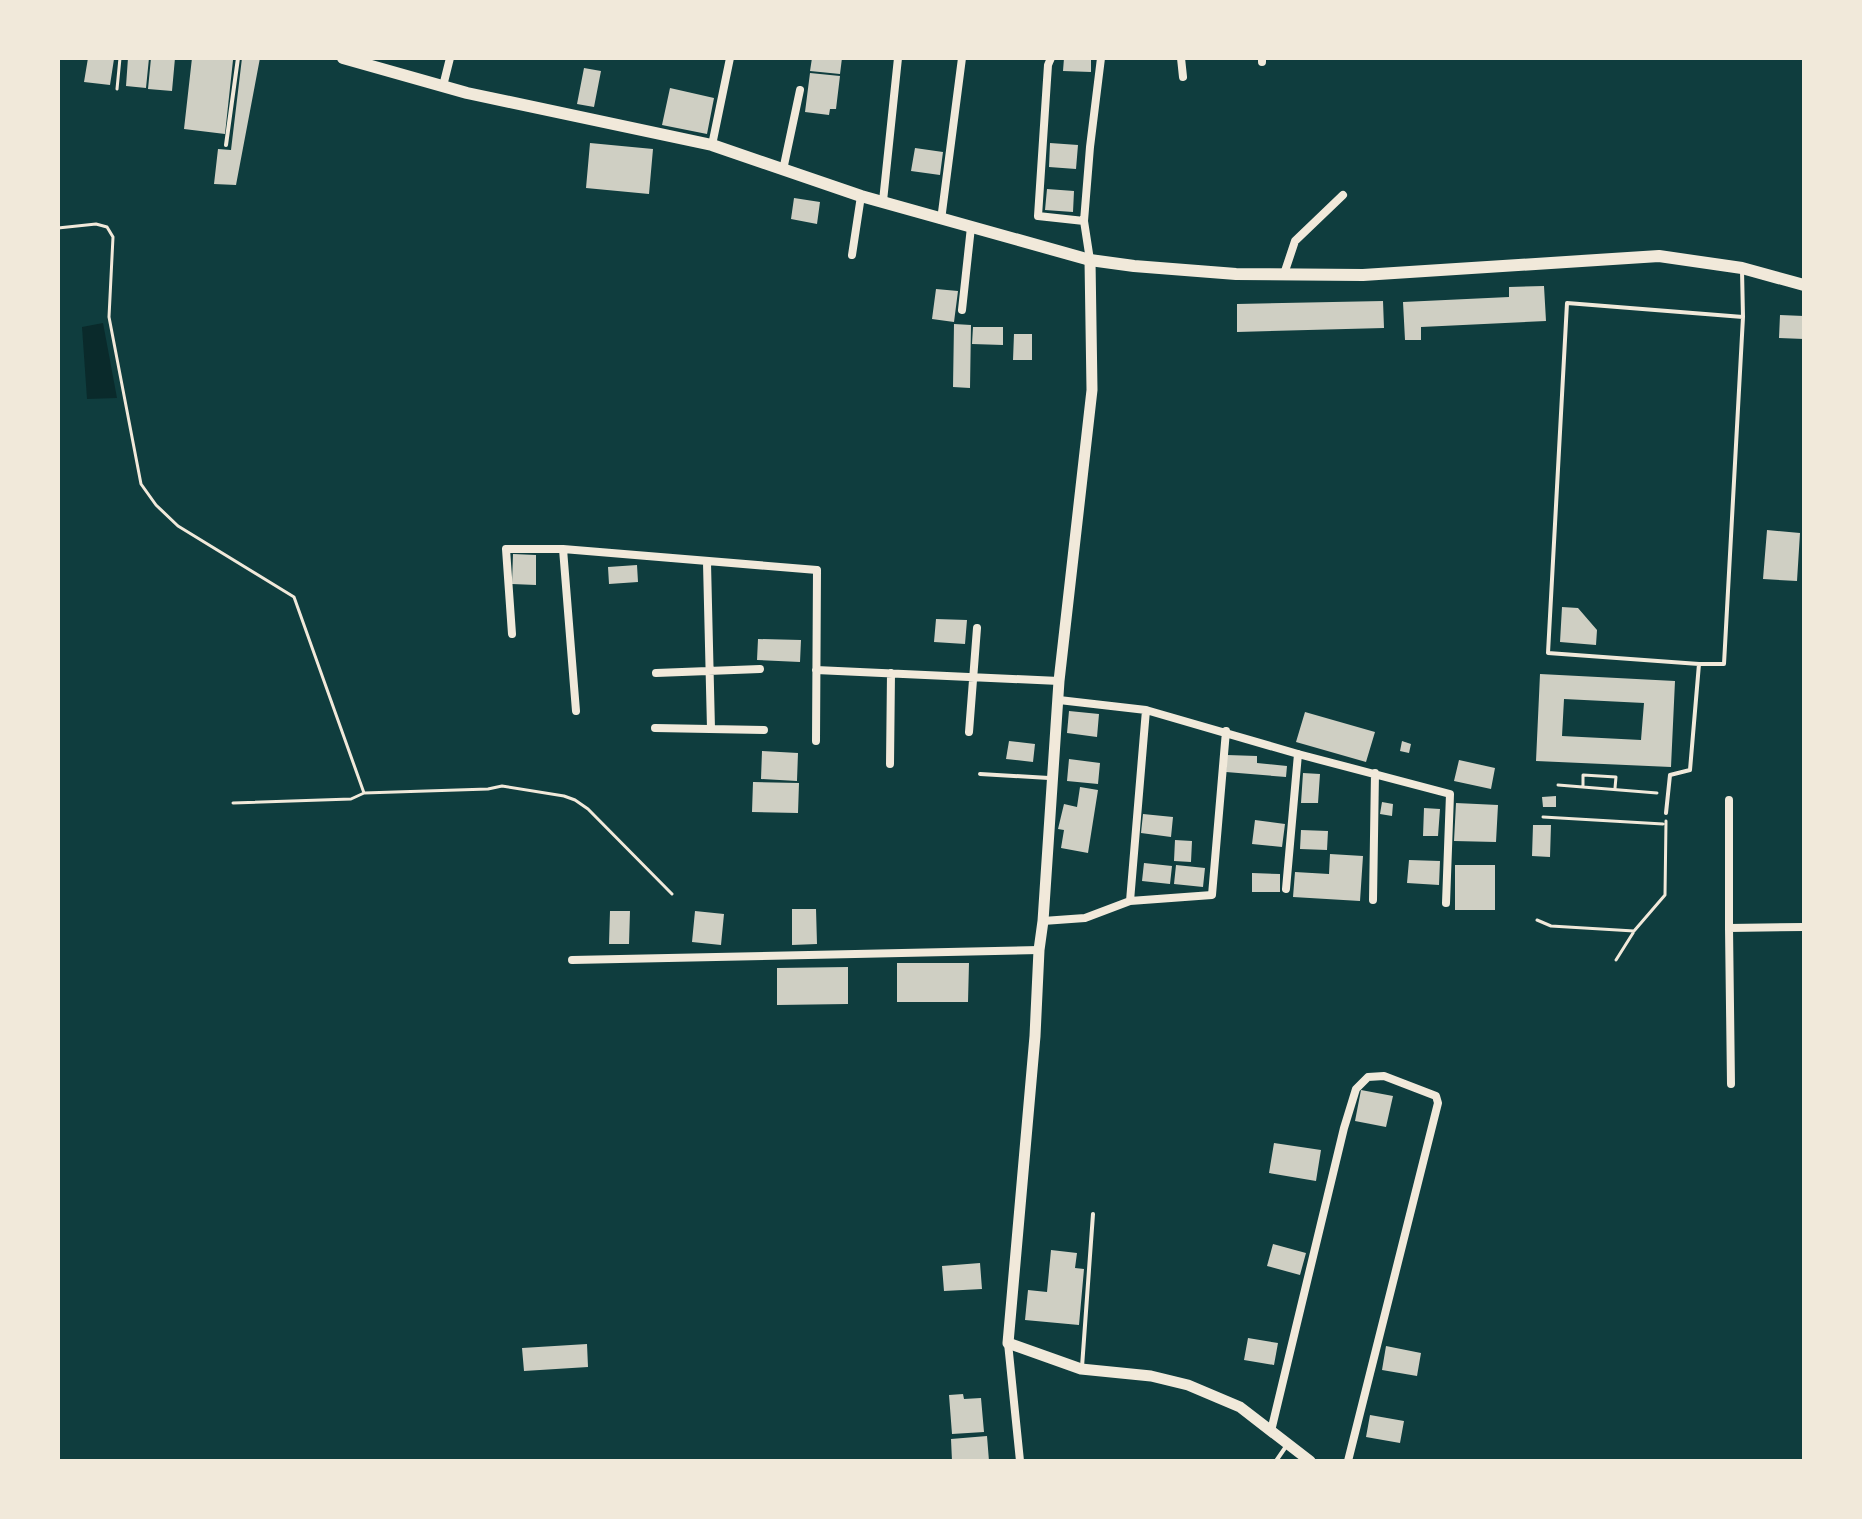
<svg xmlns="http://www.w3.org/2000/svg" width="1862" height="1519" font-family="Quicksand,sans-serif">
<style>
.water{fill:#0a2a2b}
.building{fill:#cfcfc3;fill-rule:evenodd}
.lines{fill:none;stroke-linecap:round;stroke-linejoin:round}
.path{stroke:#f1e9da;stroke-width:3}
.service{stroke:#f1e9da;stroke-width:4}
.minor{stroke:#f1e9da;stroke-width:8}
.tertiary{stroke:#f1e9da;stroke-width:11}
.secondary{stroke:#f1e9da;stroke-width:12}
</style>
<rect width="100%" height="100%" fill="#0f3d3e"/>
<path class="water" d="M 103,323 L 117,398 L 87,399 L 82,327 Z"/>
<path class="building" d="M 88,58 L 114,59 L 110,85 L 84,82 Z
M 128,58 L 149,58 L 146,88 L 126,86 Z
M 151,58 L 175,58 L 172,91 L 148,89 Z
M 192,58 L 233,60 L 225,134 L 184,129 Z
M 242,58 L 260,58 L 236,185 L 214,184 L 218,149 L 231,150 Z
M 812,58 L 842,58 L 840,74 L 810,71 Z
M 1064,58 L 1091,58 L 1091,72 L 1063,71 Z
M 584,68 L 601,71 L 594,107 L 577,104 Z
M 810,73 L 840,76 L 836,109 L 830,109 L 829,115 L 805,112 Z
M 670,88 L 714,98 L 707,134 L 662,125 Z
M 590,143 L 653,149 L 649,194 L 586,188 Z
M 1050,143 L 1078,145 L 1076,169 L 1049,167 Z
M 915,148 L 943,152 L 940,175 L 911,171 Z
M 1047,189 L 1074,191 L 1073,212 L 1045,210 Z
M 794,198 L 820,202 L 817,224 L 791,219 Z
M 1544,286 L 1546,321 L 1421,327 L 1421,340 L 1405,340 L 1403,302 L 1509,297 L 1509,287 Z
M 936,289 L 958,291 L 954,322 L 932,319 Z
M 1383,301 L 1384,328 L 1237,332 L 1237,304 Z
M 1780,315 L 1804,316 L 1804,339 L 1779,338 Z
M 954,324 L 971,325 L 970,388 L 953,387 Z
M 973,327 L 1003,327 L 1003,345 L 972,344 Z
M 1014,334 L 1032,334 L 1032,360 L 1013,360 Z
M 1767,530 L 1800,533 L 1797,581 L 1763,579 Z
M 513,554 L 536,555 L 536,585 L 512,584 Z
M 637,565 L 638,582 L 609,584 L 608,567 Z
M 1562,607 L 1578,608 L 1597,630 L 1596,645 L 1560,642 Z
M 936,619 L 967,620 L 965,644 L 934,642 Z
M 758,639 L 801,640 L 800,662 L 757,660 Z
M 1540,674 L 1675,681 L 1671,767 L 1536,761 ZM 1564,699 L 1644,703 L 1641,740 L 1562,736 Z
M 1069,711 L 1099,714 L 1097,737 L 1067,733 Z
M 1305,712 L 1375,732 L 1366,762 L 1296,742 Z
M 1009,741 L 1035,744 L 1033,762 L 1006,759 Z
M 1402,741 L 1411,744 L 1409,753 L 1400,751 Z
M 762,751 L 798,753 L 797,781 L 761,779 Z
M 1227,755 L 1257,756 L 1257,763 L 1287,766 L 1286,777 L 1226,772 Z
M 1069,759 L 1100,763 L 1098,784 L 1067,781 Z
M 1459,760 L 1495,768 L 1491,789 L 1454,781 Z
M 1303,773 L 1320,774 L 1318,803 L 1301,803 Z
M 753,782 L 799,783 L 798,813 L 752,812 Z
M 1080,787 L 1098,790 L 1088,853 L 1061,848 L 1064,830 L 1058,829 L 1064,804 L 1077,807 Z
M 1556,796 L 1556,807 L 1543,807 L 1542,797 Z
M 1382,802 L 1393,804 L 1392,816 L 1380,814 Z
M 1456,803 L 1498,805 L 1496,842 L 1454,841 Z
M 1424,808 L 1440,809 L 1438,836 L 1423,836 Z
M 1143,814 L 1173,817 L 1171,837 L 1141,833 Z
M 1255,820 L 1285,824 L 1282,847 L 1252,844 Z
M 1533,825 L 1551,825 L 1550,857 L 1532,856 Z
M 1301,830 L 1328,831 L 1327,850 L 1300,849 Z
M 1175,840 L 1192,841 L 1191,862 L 1174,861 Z
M 1330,854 L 1363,856 L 1360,901 L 1293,897 L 1295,872 L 1329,874 Z
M 1409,860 L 1440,861 L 1439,885 L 1407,883 Z
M 1144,863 L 1172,866 L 1170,884 L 1142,881 Z
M 1176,865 L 1205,868 L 1203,887 L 1174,884 Z
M 1455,865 L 1495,865 L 1495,910 L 1455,910 Z
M 1252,873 L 1280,874 L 1280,892 L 1252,892 Z
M 792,909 L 816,909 L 817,944 L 792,945 Z
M 610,911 L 630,911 L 629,944 L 609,944 Z
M 695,911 L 724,914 L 721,945 L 692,942 Z
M 897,963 L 969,963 L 968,1002 L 897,1002 Z
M 848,967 L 848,1004 L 777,1005 L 777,968 Z
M 1361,1090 L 1393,1096 L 1386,1127 L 1355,1121 Z
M 1274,1143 L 1321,1150 L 1316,1181 L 1269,1173 Z
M 1273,1244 L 1306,1253 L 1300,1275 L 1267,1266 Z
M 1051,1250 L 1077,1253 L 1075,1268 L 1084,1269 L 1079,1325 L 1025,1320 L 1028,1290 L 1047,1292 Z
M 980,1263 L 982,1289 L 944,1291 L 942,1266 Z
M 1248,1338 L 1278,1343 L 1274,1365 L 1244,1360 Z
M 587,1344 L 588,1367 L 524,1371 L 522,1348 Z
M 1386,1346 L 1421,1353 L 1417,1376 L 1382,1370 Z
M 963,1394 L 964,1399 L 981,1398 L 984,1432 L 952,1434 L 949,1395 Z
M 1370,1415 L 1404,1421 L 1400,1443 L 1366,1437 Z
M 987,1436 L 989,1461 L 952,1461 L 951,1439 Z"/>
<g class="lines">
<path class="path" d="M 117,89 L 120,58
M 58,228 L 96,224 L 107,227 L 113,237 L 109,317 L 141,484 L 156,505 L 178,526 L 294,597 L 364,793
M 1558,785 L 1657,793
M 1583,787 L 1583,775 L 1616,777 L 1615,788
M 233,803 L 351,799 L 364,793 L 488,789 L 502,786 L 564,796 L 575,800 L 588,809 L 672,894
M 1543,817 L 1663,824
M 1537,920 L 1551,926 L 1634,931 L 1665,895 L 1666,821
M 1616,960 L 1633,933"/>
<path class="service" d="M 226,145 L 238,58
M 1699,664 L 1548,653 L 1567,303 L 1743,317
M 980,774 L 1049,778
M 1666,813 L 1670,775 L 1690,770 L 1699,664 L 1724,664 L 1743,317 L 1742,270
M 1082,1367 L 1093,1214
M 1276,1461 L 1287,1445"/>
<path class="minor" d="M 1051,58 L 1048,65 L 1038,216 L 1084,221
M 1181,58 L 1183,77
M 1262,58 L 1262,62
M 443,86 L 450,58
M 712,145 L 730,58
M 783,170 L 800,90
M 883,201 L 898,58
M 941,220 L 962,58
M 852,255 L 861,196
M 1090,260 L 1084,221 L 1090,147 L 1101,58
M 1284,274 L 1295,241 L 1343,195
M 962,310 L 971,227
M 563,549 L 576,711
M 707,563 L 711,729
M 512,634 L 506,549 L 563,549 L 817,570 L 816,741
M 816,670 L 1059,681
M 656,673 L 760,669
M 1059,700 L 1146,710 L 1298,754 L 1450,794 L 1446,903
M 655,728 L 764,730
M 969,732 L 977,628
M 890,764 L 891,673
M 1729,800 L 1729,928 L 1804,927
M 1286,889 L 1298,754
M 1373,900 L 1375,773
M 1130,901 L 1146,710
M 1043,921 L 1085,918 L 1130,901 L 1212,895 L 1226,731
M 1729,928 L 1731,1084
M 572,960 L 1039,950
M 1008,1343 L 1020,1461
M 1271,1431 L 1344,1128 L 1356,1089 L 1368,1077 L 1384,1076 L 1436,1096 L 1438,1103 L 1348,1461"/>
<path class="tertiary" d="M 1090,260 L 1092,390 L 1059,681 L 1043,921 L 1039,950 L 1035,1036 L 1008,1343 L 1081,1369 L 1151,1376 L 1188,1385 L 1240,1407 L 1310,1461"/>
<path class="secondary" d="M 343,58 L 467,93 L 712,145 L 861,196 L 1090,260 L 1134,266 L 1236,274 L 1363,275 L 1659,256 L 1742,268 L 1804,285"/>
</g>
<rect width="1862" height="1519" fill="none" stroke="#f1e9da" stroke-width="120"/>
</svg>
